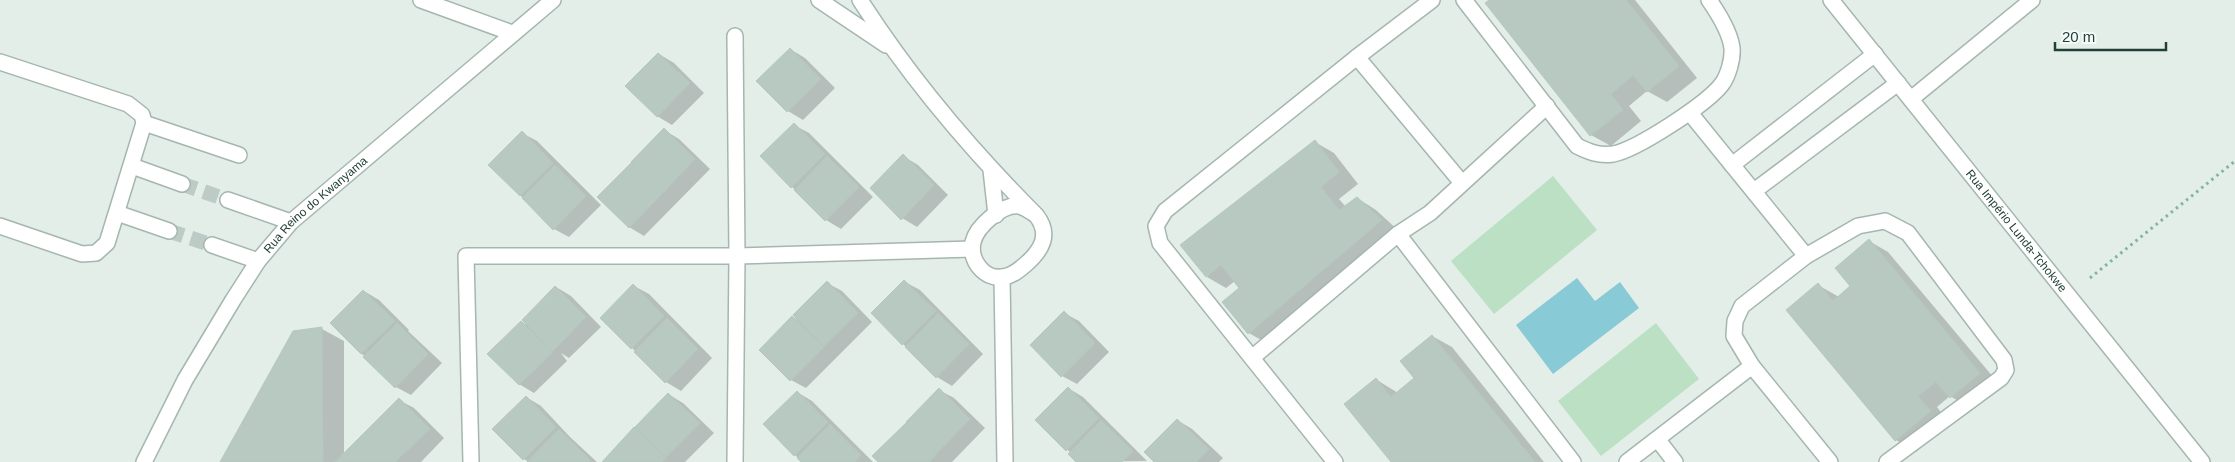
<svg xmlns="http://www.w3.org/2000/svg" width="2235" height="462" font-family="Arial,sans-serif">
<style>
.green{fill:#bbe0c4}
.water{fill:#88cad5}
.shadow{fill:#0003}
.building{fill:#b8c9c2;stroke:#b5c8c0}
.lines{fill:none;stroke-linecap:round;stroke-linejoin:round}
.minor-tunnel{stroke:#bccbc6;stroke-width:15;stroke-dasharray:15 8;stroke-linecap:butt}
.minor-casing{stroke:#a5b6b0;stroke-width:18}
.path{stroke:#82b3a3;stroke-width:3;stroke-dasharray:2.5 4;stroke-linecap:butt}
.minor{stroke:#fff;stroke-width:15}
.labels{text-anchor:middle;stroke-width:4.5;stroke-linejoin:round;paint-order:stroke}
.street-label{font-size:12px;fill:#224038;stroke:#f4faf7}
</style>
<rect width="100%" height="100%" fill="#e3eee9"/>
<path class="green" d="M 1553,176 L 1597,230 L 1494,314 L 1451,261 Z
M 1656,323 L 1699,379 L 1601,456 L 1558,401 Z"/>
<path class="water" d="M 1577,278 L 1595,301 L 1620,282 L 1639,308 L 1553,374 L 1516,325 Z"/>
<path class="shadow" d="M 1491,0 L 1635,0 L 1697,78 L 1667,102 L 1647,91 L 1629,106 L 1641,121 L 1611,146 L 1591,135 Z
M 790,49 L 805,58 L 835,88 L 803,120 L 788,111 Z
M 659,54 L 674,63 L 704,93 L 672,125 L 657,116 Z
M 794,125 L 809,133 L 873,197 L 841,229 L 826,220 L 792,187 Z
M 664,130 L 679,139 L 710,169 L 644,236 L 629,227 L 599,197 Z
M 522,133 L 537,141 L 601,205 L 569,237 L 554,229 L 520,195 Z
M 1315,142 L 1334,153 L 1358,184 L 1339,199 L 1346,207 L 1357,198 L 1376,210 L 1400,232 L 1268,344 L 1249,333 L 1241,289 L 1235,281 L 1226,288 L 1207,277 Z
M 903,156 L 918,165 L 948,195 L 917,227 L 902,218 Z
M 1869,241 L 1888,252 L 1999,384 L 1970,408 L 1950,396 L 1937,407 L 1949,423 L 1916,452 L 1896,440 L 1787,310 L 1818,285 L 1839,297 L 1852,287 Z
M 905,282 L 920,290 L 983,354 L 952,386 L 937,377 L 903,344 Z
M 827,283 L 842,291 L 872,322 L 806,388 L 791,380 L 793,317 L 801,322 Z
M 634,286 L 649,294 L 712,358 L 681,391 L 666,382 L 632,348 Z
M 556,287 L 571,296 L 601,327 L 569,358 L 561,353 L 567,361 L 534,393 L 519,384 L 522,322 L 530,327 Z
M 364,291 L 379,300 L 409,330 L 408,331 L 442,363 L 411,395 L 396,387 L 361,353 Z
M 1064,313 L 1079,321 L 1109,352 L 1077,384 L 1062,376 Z
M 322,329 L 344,341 L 344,455 L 399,400 L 414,408 L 444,438 L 421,462 L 221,462 L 294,332 Z
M 1432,336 L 1452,347 L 1544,462 L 1392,462 L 1377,380 L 1398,393 L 1416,378 Z
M 1068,388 L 1083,397 L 1147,461 L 1078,462 L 1071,453 L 1036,420 Z
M 939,390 L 954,398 L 985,428 L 952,462 L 880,462 L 874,456 Z
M 797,392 L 812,401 L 873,462 L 802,462 L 795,455 Z
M 668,394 L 683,403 L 714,433 L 685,462 L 604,462 Z
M 526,397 L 541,406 L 570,437 L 597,462 L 529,462 L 524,459 L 494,429 Z
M 1177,420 L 1192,429 L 1223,458 L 1219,462 L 1156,462 Z"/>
<path class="building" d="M 1489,0 L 1626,0 L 1679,66 L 1647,92 L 1633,75 L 1611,94 L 1623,110 L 1590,136 L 1485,3 Z
M 790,48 L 821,79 L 787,112 L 756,81 Z
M 658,53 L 690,83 L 657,117 L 625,86 Z
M 794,123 L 825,154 L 791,188 L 760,156 Z
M 664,128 L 695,159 L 662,194 L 631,162 Z
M 522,131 L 553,163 L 520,196 L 488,165 Z
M 1315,140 L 1339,172 L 1321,187 L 1339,210 L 1357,197 L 1382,220 L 1248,334 L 1222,302 L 1239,288 L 1221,265 L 1206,277 L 1180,245 Z
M 903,154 L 934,185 L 901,220 L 870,188 Z
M 827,156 L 859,187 L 825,221 L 794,190 Z
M 631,163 L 662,194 L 629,228 L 597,197 Z
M 555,165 L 586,196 L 553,230 L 522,198 Z
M 1869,239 L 1980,373 L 1950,398 L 1936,382 L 1918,396 L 1931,411 L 1895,441 L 1786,310 L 1818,283 L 1833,301 L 1850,286 L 1835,268 Z
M 904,280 L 936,311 L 902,345 L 871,313 Z
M 827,281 L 858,313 L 824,346 L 793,315 Z
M 633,284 L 664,316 L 631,349 L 600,318 Z
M 555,286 L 586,317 L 553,351 L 522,320 Z
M 363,290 L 395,321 L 361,354 L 330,323 Z
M 1064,311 L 1095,343 L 1061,377 L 1030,345 Z
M 938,313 L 969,344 L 936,378 L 905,347 Z
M 792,316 L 824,347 L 790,381 L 759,350 Z
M 667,318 L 698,349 L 665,383 L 634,352 Z
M 521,321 L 553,352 L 519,385 L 487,354 Z
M 397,323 L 428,354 L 395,388 L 363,357 Z
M 322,327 L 323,462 L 220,462 L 293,331 Z
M 1432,335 L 1535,462 L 1391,462 L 1344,404 L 1376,378 L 1391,397 L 1414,378 L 1400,361 Z
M 1068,387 L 1099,418 L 1066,451 L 1035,420 Z
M 939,388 L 970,419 L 937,453 L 906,422 Z
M 797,391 L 828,422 L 794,456 L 763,424 Z
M 668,393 L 700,423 L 666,457 L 635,427 Z
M 526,396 L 556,427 L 523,460 L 492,429 Z
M 399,398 L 430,429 L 395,462 L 365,432 Z
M 1177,419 L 1209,449 L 1196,462 L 1154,462 L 1144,452 Z
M 1101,420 L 1133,451 L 1122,462 L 1076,462 L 1068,454 Z
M 906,423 L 937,454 L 929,462 L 878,462 L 872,456 Z
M 830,424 L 861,455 L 855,462 L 801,462 L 797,458 Z
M 634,427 L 666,458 L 662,462 L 602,462 Z
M 559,429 L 590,460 L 589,462 L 527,462 Z
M 365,432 L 395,462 L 335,462 Z"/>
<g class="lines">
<path class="minor-tunnel" d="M 182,184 L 228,200
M 169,231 L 212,245"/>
<g class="minor-casing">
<g id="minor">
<path d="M 421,0 L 512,33"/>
<path d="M 819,0 L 886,45"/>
<path d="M 860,0 C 910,78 971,150 1036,215 C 1051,234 1042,250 1026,264 C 1019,270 1012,276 1003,277 C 984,280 969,260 973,242 C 977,226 1002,204 1019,206 C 1025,207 1031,212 1036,215"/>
<path d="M 1464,0 L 1577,146 C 1589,152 1599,156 1613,154 C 1636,150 1707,104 1722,84 C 1728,76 1733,59 1732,48 C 1730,32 1718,13 1709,0"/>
<path id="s1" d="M 1831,0 L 2202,462"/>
<path d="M 1357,57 L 1462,183"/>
<path d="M 0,62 L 128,104 L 142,115 L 144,123 L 107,243 L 96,253 L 82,254 L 0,226"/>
<path d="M 1911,99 L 2032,0"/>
<path d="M 1690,113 L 1806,256"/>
<path d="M 144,123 L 239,155"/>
<path d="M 1732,165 L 1875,54"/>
<path d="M 132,166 L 182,184"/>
<path d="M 991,170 L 996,215"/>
<path d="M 1754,191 L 1898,83"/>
<path d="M 228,200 L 291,222"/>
<path d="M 117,213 L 169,231"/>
<path d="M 1398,234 L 1573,462"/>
<path d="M 212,245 L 258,261"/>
<path d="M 1002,277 L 1005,462"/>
<path d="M 1253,357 L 1398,234 L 1430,213 L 1547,106"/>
<path d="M 1658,440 L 1675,462"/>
<path id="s2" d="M 144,462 L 185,380 L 233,300 L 258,261 L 291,222 L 553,0"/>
<path d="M 471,462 L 466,256 L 737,256 L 972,249"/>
<path d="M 735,462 L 737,256 L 735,36"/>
<path d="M 1335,462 L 1160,243 L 1156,226 L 1165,211 L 1357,57 L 1432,0"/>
<path d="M 1627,462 L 1752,366"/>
<path d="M 1830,462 L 1752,366 L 1734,336 L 1735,321 L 1742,306 L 1806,256 L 1858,226 L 1885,221 L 1908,233 L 2004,360 L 2006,370 L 2001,378 L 1887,462"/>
</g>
</g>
<path class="path" d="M 2090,278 L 2235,161"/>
<use href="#minor" class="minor"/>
</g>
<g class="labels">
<g class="street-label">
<text dy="4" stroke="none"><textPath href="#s2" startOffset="312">Rua Reino do Kwanyama</textPath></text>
<text dy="4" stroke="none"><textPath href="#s1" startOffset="296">Rua Império Lunda-Tchokwe</textPath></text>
</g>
</g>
<path d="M2055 42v8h111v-8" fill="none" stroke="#224038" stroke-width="2.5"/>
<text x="2062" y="42" font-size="15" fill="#224038" stroke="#f4faf7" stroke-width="4" paint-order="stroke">20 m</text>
</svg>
